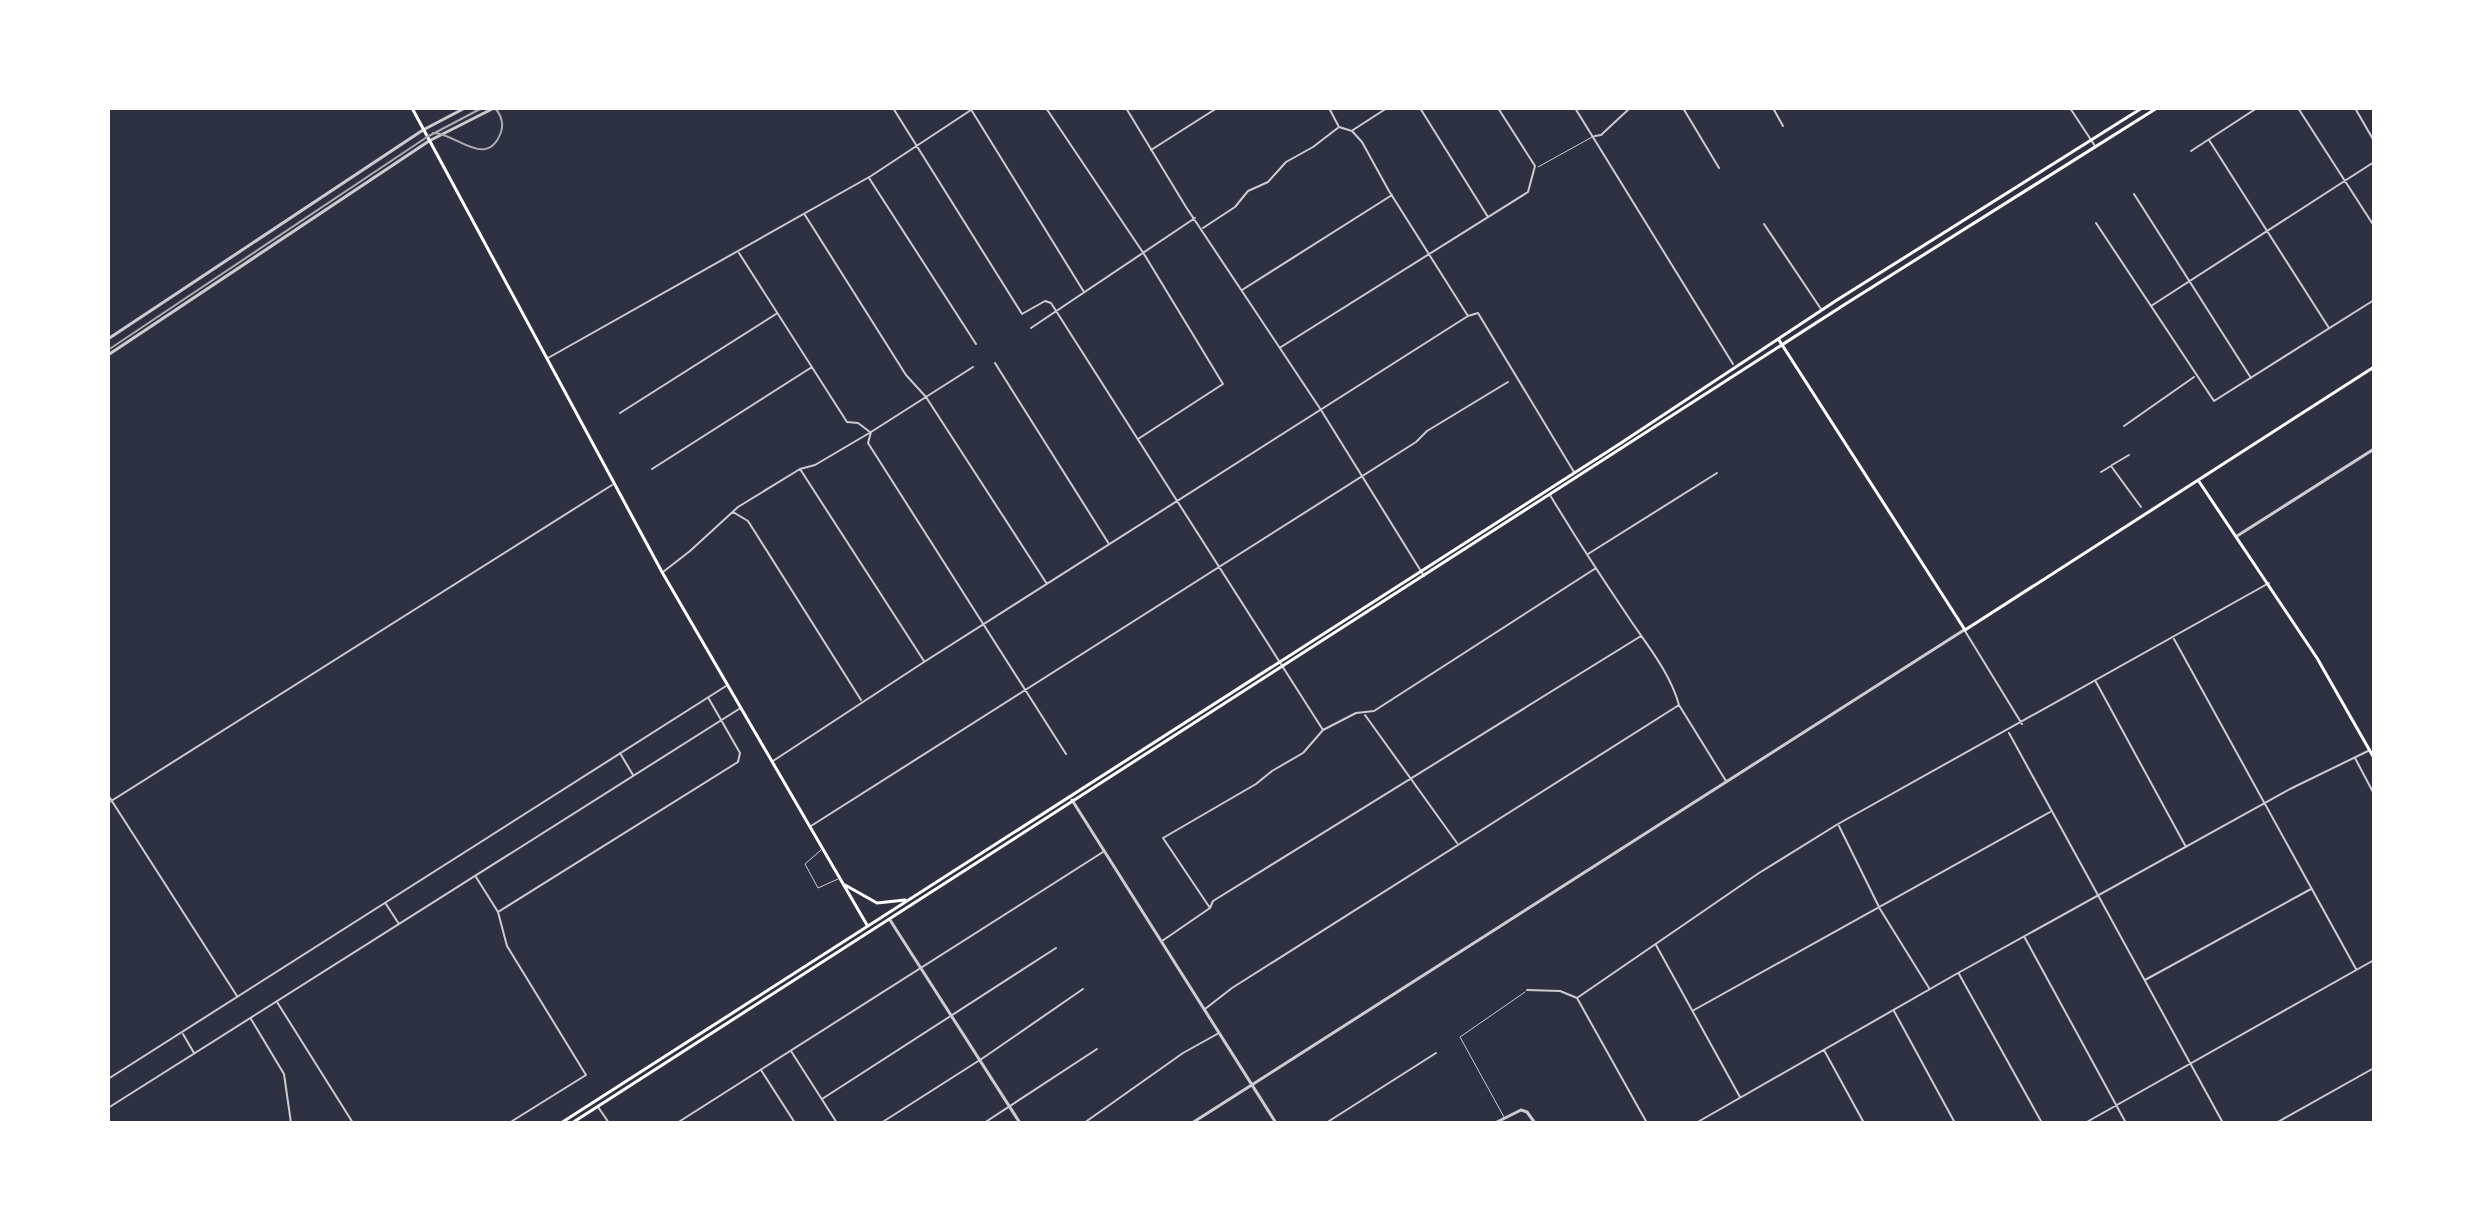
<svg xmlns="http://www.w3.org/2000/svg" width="2482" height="1231" font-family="Mulish,sans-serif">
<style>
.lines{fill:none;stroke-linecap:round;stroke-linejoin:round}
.service{stroke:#caccd0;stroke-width:1}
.pedestrian{stroke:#caccd0;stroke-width:2}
.minor{stroke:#caccd0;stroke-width:2}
.tertiary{stroke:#caccd0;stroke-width:3}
.secondary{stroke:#fff;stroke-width:3}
.tram{stroke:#abadb3;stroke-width:2}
</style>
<rect width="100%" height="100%" fill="#2d3142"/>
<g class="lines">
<path class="service" d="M 1538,167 L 1594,136
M 821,850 L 805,864 L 818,888 L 838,879
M 1504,1117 L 1460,1037 L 1525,992"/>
<path class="pedestrian" d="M 2112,465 L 2129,455
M 2101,472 L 2111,466 L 2141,507"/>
<path class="minor" d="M 893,108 L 1022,314 L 1045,301 L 1051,303 L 1323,730
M 1046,108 L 1144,254 L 1223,384 L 1138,439
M 1126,108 L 1186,207 L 1321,410 L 1424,576
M 1329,108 L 1339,127 L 1352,131 L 1362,142 L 1389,191 L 1468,316
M 1420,108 L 1488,217
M 1575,108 L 1733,364
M 1683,108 L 1719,168
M 1773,108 L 1783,126
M 2070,108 L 2095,146
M 2298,108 L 2374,226
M 2355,108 L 2374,141
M 972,111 L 1084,292
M 1353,130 L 1387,108
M 1595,136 L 1601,135 L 1630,108
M 2209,140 L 2329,328
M 1151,150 L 1217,108
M 2191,151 L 2257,108
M 869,178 L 976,344
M 2134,194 L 2251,378
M 805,215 L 906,375 L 926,397 L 1047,584
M 2096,223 L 2214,401 L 2374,300
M 1764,224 L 1821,309
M 1203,228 L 1235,207 L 1248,191 L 1268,182 L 1286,162 L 1313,147 L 1339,127
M 739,253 L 847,422 L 858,423 L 870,432
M 1242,290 L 1392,195
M 2151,306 L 2374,162
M 1031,328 L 1195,218
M 1281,347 L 1528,192 L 1535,166 L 1498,108
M 548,358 L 871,176 L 974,108
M 995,363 L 1109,544
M 620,413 L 776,314
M 2124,426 L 2194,377
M 871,432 L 868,443 L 1066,754
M 652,469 L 812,367
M 800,469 L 924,661
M 1550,495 C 1574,535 1600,575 1627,615 C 1646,644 1670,672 1679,705 L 1726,781
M 733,512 L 748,521 L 861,700
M 1588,554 L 1717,473
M 663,572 L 690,551 L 738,507 L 800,469 L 815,465 L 871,432 L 973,367
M 1965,631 L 2022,724
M 2174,639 L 2356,969
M 2096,682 L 2186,847
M 1365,715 L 1457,843
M 2009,733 L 2223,1123
M 620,753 L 633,775
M 2355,758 L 2374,794
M 773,761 L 924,662 L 1468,316 L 1478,313 L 1574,472
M 108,795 L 237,996
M 108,803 L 612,485
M 811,826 L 1416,442 L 1427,431 L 1508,382
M 1839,826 L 1880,909 L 1929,988
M 476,877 L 498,912 L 507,946 L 586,1075 L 509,1123
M 386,904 L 399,924
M 1210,908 L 1163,838 L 1256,784 L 1272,771 L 1303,753 L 1323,730 L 1356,713 L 1374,711 L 1596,568
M 498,912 L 738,762 L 740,753 L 709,699
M 2025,938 L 2126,1123
M 1162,941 L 1210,908 L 1213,901 L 1641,636
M 1656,945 L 1740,1097
M 1959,974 L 2042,1123
M 2145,980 L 2311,889
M 1527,990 L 1560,991 L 1577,998 L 1647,1123
M 1577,998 L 1759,873 L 1838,824 L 2269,583
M 277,1002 L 353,1123
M 1205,1009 L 1232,988 L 1679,705
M 1694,1010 L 2050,812
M 1894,1011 L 1955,1123
M 251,1019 L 284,1074 L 291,1123
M 183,1034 L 194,1053
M 1824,1050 L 1864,1123
M 791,1051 L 837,1123
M 761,1070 L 795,1123
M 108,1079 L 726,686
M 822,1099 L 1056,948
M 598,1107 L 609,1123
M 108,1108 L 739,709
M 677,1123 L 1103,852
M 881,1123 L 983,1058 L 1083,989
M 984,1123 L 1097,1049
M 1084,1123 L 1183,1053 L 1219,1033
M 1326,1123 L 1436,1053
M 1696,1123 L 1958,973 L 2290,789 L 2368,751
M 2085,1123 L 2374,960
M 2276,1123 L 2374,1068"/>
<path class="tertiary" d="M 108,339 L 423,130 L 465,108
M 108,355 L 429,141 L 494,108
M 2237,536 L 2374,449
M 1072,800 L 1276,1123
M 890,920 L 1020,1123
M 1192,1123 L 1964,630
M 1495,1123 L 1521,1110 L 1527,1112 L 1535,1123"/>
<path class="secondary" d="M 412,108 L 662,572 L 867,925
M 1779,340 L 1965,630 L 2374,367
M 2198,480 L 2317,658 L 2374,758
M 845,885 L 877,903 L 905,900
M 561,1123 L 1621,443 L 1837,300 L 2142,108
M 572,1123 L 1847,303 L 2157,108"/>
<path class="tram" d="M 433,133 C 455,132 487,171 501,132 C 504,123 501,115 495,108
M 108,350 L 427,137 L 482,108"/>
</g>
<rect width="2482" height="1231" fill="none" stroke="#ffffff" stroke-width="220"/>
</svg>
